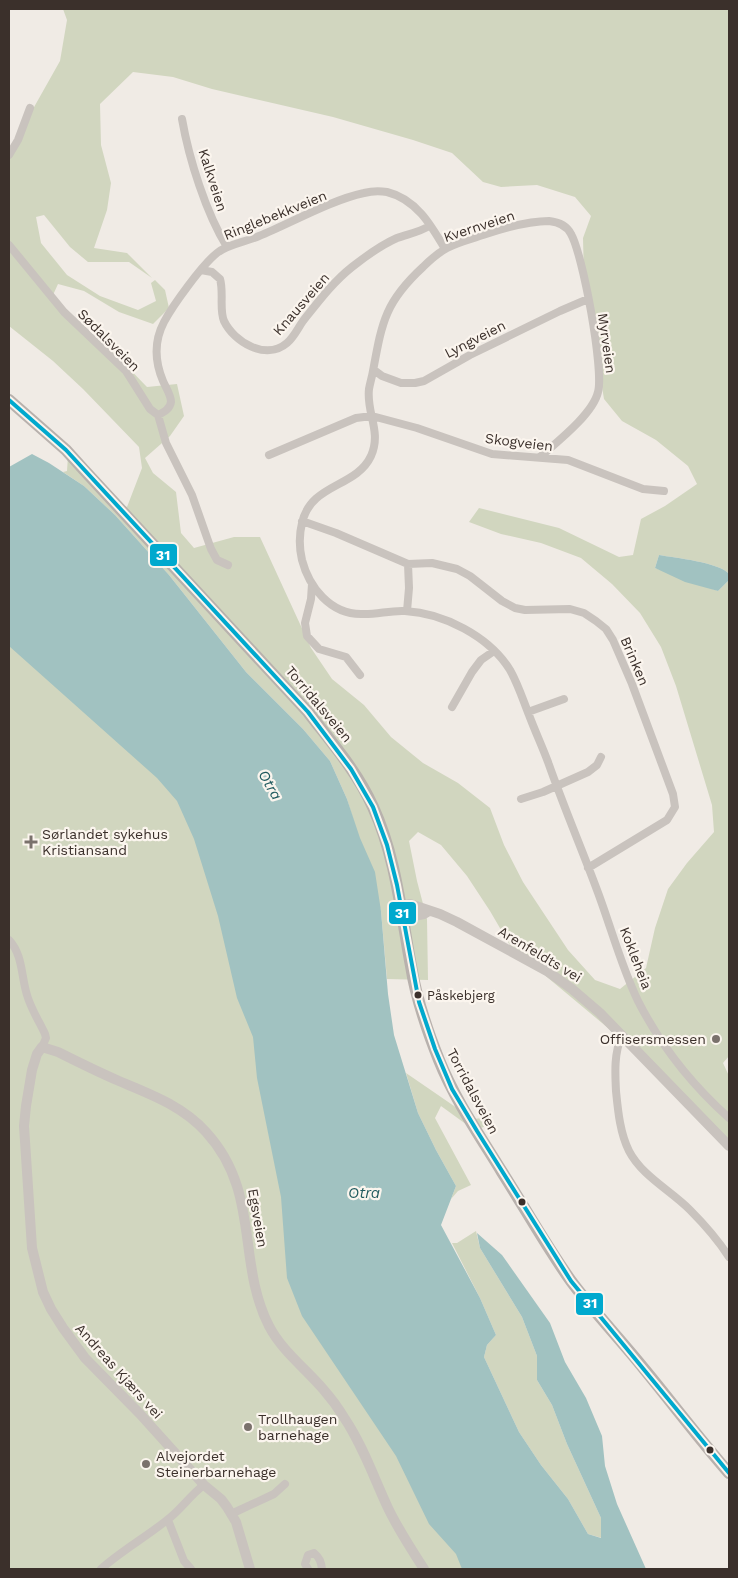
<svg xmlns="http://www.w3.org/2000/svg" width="738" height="1578" font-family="'Work Sans',sans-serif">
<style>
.green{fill:#d1d6bf;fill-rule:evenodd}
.water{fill:#a1c2c1}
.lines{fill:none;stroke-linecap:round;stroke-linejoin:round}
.minor{stroke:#c9c3be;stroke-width:8}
.tertiary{stroke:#c9c3be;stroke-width:10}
.primary{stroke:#b8b1ad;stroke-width:12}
.bus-1-casing{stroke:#fbf5ee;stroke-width:8}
.bus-1{stroke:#00a9ce;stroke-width:4}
.poi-dot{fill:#7a716c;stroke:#fbf5ee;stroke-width:2}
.bus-dot{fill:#3b302b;stroke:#fbf5ee;stroke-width:2}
.labels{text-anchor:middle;stroke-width:4.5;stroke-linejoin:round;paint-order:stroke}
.bus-label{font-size:13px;fill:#3b302b;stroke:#fbf5ee;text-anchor:start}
.street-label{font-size:14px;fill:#3b302b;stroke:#fbf5ee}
.poi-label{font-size:14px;fill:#3b302b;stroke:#fbf5ee;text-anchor:start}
.water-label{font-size:15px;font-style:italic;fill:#1f5a5e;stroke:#fbf5ee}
.line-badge{stroke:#fbf5ee;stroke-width:2}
.badge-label{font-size:14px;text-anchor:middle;font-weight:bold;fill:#fff}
</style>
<rect width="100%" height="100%" fill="#f0ebe5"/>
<path class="green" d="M 63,9 L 729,9 L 729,574 C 719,562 675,558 659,555 L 655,568 L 718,591 L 729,580 L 729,1056 L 723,1063 L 729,1076 L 729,1140 L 608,1028 L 511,947 L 490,911 L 467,876 L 441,845 L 418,832 L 409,841 L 417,881 L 427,919 L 428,980 L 387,979 L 381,911 L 347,799 L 330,761 L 303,729 L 246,672 L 169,575 L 115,515 L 84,486 L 63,472 L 67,471 L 68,456 L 118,503 L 127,507 L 142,468 L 139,447 L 83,389 L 53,361 L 9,326 L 9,157 L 20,132 L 60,61 L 67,20 ZM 133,72 L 173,77 L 212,89 L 333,117 L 413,140 L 452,153 L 483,182 L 501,187 L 537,185 L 575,197 L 591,216 L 583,238 L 584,278 L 604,399 L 622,421 L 656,440 L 688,466 L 697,484 L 665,506 L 641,519 L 633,555 L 619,557 L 559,528 L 479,508 L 469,522 L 501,534 L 541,543 L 581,558 L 612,584 L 640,613 L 661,647 L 676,686 L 712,805 L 714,832 L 687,863 L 668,889 L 655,928 L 646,968 L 620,989 L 595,980 L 568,950 L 523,882 L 504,845 L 490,808 L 458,783 L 423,763 L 391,737 L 364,705 L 332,679 L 311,648 L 260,537 L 234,537 L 194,548 L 181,533 L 176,492 L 153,473 L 145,458 L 170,436 L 184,416 L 177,384 L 147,387 L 115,354 L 79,325 L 53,295 L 58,284 L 84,291 L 119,312 L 153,324 L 169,308 L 165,290 L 155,280 L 151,283 L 156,301 L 138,310 L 100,296 L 67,275 L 41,243 L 36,217 L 44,215 L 70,247 L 88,262 L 129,262 L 152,278 L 127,253 L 94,248 L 107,210 L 111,183 L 101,145 L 100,104 Z
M 9,579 L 194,766 L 506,1569 L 9,1569 Z
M 406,1073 L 473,1119 L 483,1118 L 487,1126 L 474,1130 L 441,1106 L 435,1118 L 471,1185 L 458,1191 L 451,1199 L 456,1186 L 436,1150 L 418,1113 Z
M 476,1231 L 480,1248 L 522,1317 L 537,1356 L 537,1380 L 552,1405 L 567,1444 L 601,1518 L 602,1538 L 588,1534 L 568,1499 L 541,1465 L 519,1432 L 484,1357 L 487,1345 L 496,1335 L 480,1298 L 452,1243 L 457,1243 Z"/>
<path class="water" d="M 32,454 L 49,463 L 84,486 L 115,515 L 169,575 L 246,672 L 303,729 L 330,761 L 347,799 L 360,838 L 375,872 L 381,911 L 388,994 L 394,1035 L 418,1113 L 436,1150 L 456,1186 L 441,1225 L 480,1298 L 496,1335 L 487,1345 L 484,1357 L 519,1432 L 541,1465 L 568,1499 L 588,1534 L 601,1538 L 601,1518 L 567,1444 L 552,1405 L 537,1380 L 537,1356 L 522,1317 L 480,1248 L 477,1233 L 502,1255 L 550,1323 L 565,1362 L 586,1398 L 602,1436 L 605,1466 L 617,1504 L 646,1569 L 462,1569 L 456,1554 L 429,1524 L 396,1456 L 302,1316 L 287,1278 L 281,1197 L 257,1078 L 253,1037 L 237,998 L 218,916 L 194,839 L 177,801 L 157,778 L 9,646 L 9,467 Z
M 659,555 C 675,558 719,562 729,574 L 729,580 L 718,591 L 685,582 L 655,568 Z"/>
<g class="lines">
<path class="minor" d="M 182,119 C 189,159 206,213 227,247
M 9,155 L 18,140 L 30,108
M 9,245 L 64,312 L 126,371 L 150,409 L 158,415 L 166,443 L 192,495 L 211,549 L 217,560 L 228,565
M 201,270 L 212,272 L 220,279 C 224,292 219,310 224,321 C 234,342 266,361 287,343 C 294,337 298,328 303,321 C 318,302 333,282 352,267 C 366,256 381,245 397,238 C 408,234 420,232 429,226
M 374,370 L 382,376 L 401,383 L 415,383 L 424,381 L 470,355 L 560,311 L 588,299
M 158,415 C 164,412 170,409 171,402 C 171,395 166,388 163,381 C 155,362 154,341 164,322 C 173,305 202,265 217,253 C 228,244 246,242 259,236 C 291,223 331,200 364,193 C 372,191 380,191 387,192 C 416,199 431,225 445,249
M 269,455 L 356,418 L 372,416 L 417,428 L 492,454 L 568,460 L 643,489 L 664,491
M 540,457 C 557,442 593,414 598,392 C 604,370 583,255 571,234 C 567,226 558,222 549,221 C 527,221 504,228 483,235 C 471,239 458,242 447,248 C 438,253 430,260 423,267 C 385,302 382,322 373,371 C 372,377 370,383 369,389 C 366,413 382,431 371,456 C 356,488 311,483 302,523 C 299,535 299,547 302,560 C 309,587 330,614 361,614 C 376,615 390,610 405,611 C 443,613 489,636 510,670 C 518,684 523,700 529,715 C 535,731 542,746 548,762 C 563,805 581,847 597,890 C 611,927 621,966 638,1001 C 661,1046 692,1085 729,1118
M 302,521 L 336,533 L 408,564 L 432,563 L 457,569 L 470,576 L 502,601 L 515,608 L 525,610 L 570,609 L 584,613 L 596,621 L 606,629 L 613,640 L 632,684 L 673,794 L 675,807 L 667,820 L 588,868
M 312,584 L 311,599 L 305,623 L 307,636 L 319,649 L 346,657 L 360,675
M 407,611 L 409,588 L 408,564
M 452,707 L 472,672 L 481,660 L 494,651
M 528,712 L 564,699
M 521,799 L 543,792 L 588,772 L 597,765 L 601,757
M 9,940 C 23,955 21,976 27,995 C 31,1009 39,1021 45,1034 L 46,1038 L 42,1047
M 622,1035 C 614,1053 615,1072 616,1091 C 618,1111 620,1133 629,1151 C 642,1176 670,1190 690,1210 C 704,1224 718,1240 729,1257
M 231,1514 L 274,1494 L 285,1484
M 168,1520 L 184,1561 L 191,1569
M 101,1569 C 121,1551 146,1537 167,1520 C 181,1510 190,1495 204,1485
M 308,1569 L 305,1564 L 308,1555 L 314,1553 C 320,1558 321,1562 322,1569"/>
<path class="tertiary" d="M 401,906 L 410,904 L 440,914 L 457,922 L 547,971 L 572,989 L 600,1013 L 729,1146
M 403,918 L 424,914 L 429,911
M 250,1569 L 236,1522 L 227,1507 L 221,1499 L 204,1485 L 140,1414 L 85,1358 L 63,1328 L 51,1309 L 43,1292 L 32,1248 L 24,1126 L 26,1106 L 32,1070 L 37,1054 L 42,1047 L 58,1052 C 78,1062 98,1072 119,1081 C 150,1094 183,1106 206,1132 C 261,1192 236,1261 269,1326 C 282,1351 305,1368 323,1389 C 331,1398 339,1409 345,1419 C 363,1446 374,1478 388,1508 C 398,1529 411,1549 424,1569"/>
<path class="primary" d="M 9,400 L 66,450 L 84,470 L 308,712 C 331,742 357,771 373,807 C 396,857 401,913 411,966 C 416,998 427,1030 439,1060 C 455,1100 480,1136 502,1172 C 525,1208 546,1246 571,1281 C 594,1312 621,1340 645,1370 C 673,1404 700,1440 729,1473"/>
<g class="bus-1-casing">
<path id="bus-1" d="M 9,400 L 66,450 L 308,712 L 351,769 L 373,807 L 387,845 L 397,885 L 419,1002 L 435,1049 L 452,1089 L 477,1131 L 571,1281 L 729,1473"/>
</g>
<use href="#bus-1" class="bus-1"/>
</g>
<g class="poi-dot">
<path d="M28.5 834.5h5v5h5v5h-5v5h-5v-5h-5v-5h5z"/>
<circle cx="716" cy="1039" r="5"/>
<circle cx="248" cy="1427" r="5"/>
<circle cx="146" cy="1464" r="5"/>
</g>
<g class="bus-dot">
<circle cx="418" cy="995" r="4.5"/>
<circle cx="522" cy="1202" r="4.5"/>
<circle cx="710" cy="1450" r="4.5"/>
</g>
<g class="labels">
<g class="bus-label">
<text x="427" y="1000">Påskebjerg</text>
</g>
<g class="street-label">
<text transform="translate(213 180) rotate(72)" y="5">Kalkveien</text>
<text transform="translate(275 215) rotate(-22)" y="5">Ringlebekkveien</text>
<text transform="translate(479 226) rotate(-18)" y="5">Kvernveien</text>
<text transform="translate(301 304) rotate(-49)" y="5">Knausveien</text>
<text transform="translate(475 339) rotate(-27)" y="5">Lyngveien</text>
<text transform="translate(109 340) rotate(45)" y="5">Sødalsveien</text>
<text transform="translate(607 343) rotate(82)" y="5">Myrveien</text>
<text transform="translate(519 442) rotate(7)" y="5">Skogveien</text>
<text transform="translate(635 661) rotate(67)" y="5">Brinken</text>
<text transform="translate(319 704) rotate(50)" y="5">Torridalsveien</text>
<text transform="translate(540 954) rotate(31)" y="5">Arenfeldts vei</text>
<text transform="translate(636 958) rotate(69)" y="5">Kokleheia</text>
<text transform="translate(473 1091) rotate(62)" y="5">Torridalsveien</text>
<text transform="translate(258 1218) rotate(80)" y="5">Egsveien</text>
<text transform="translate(119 1371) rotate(48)" y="5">Andreas Kjærs vei</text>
</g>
<g class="poi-label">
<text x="42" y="839">Sørlandet sykehus<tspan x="42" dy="16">Kristiansand</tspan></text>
<text x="706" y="1044" text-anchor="end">Offisersmessen</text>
<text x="258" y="1424">Trollhaugen<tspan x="258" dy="16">barnehage</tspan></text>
<text x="156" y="1461">Alvejordet<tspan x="156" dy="16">Steinerbarnehage</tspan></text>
</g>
<g class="water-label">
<text transform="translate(270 785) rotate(60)" y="5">Otra</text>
<text x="364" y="1198">Otra</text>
</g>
</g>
<g class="line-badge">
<rect x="149" y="543" width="29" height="24" rx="5" fill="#00a9ce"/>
<rect x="388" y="901" width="29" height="24" rx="5" fill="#00a9ce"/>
<rect x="575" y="1292" width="29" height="24" rx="5" fill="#00a9ce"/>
</g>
<g class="badge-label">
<text x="163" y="560">31</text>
<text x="402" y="918">31</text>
<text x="590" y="1308">31</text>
</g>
<rect width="738" height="1578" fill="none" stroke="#3b302b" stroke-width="20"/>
</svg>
